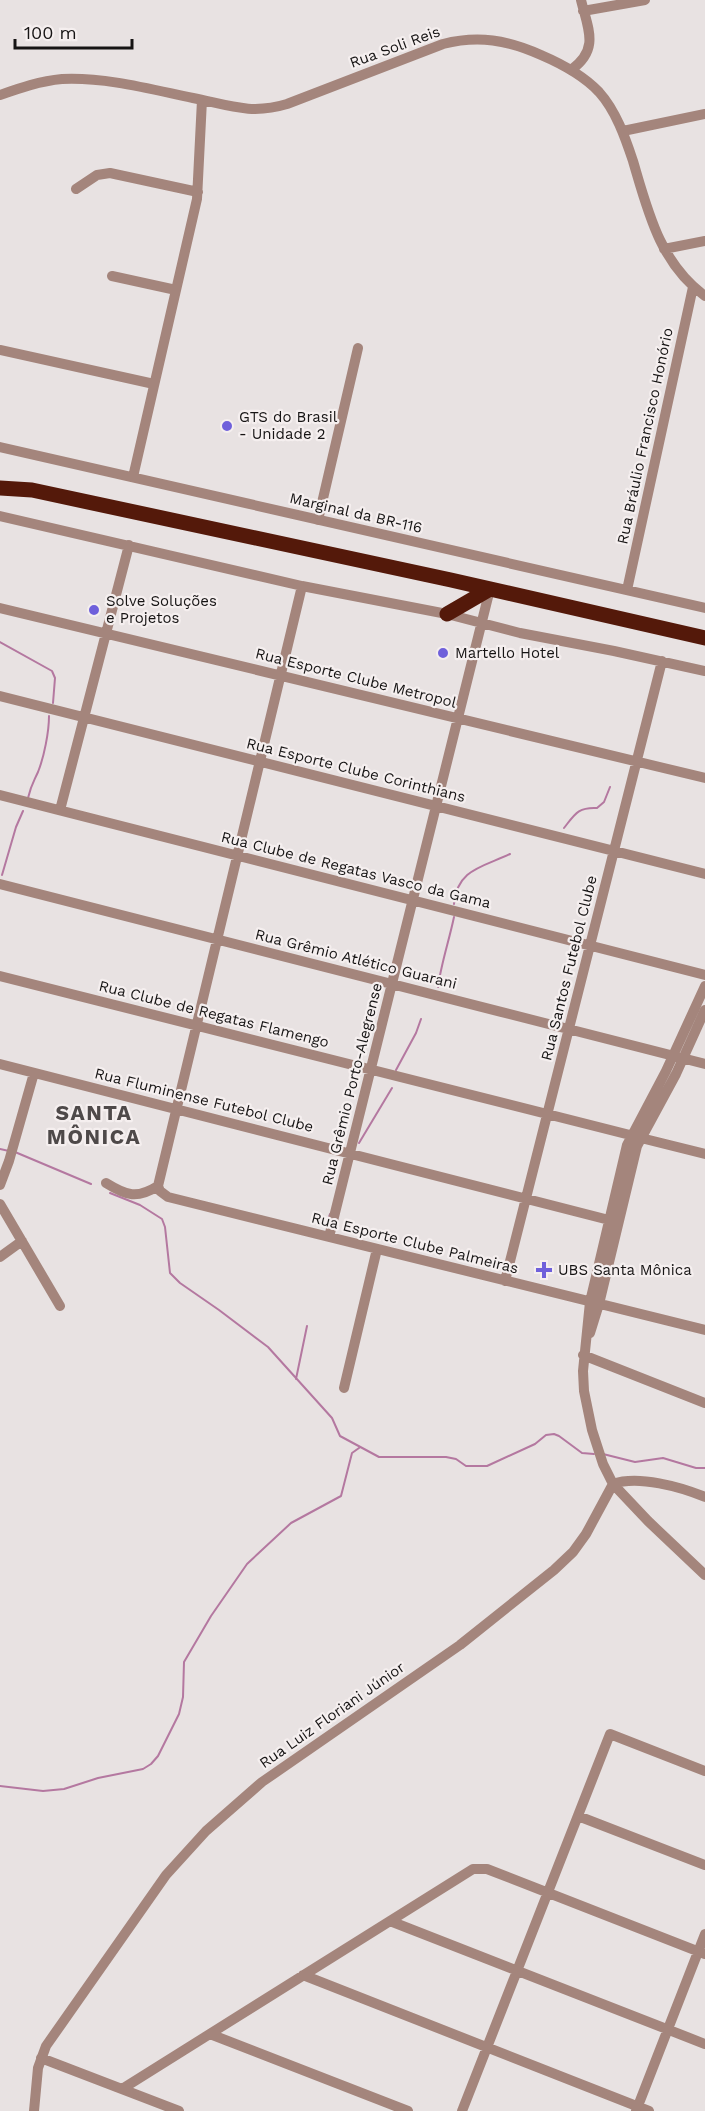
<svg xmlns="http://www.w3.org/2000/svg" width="705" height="2111" font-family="'Work Sans',sans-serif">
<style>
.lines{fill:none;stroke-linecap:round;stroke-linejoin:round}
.stream{stroke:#b478a0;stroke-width:2}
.minor{stroke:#a4857c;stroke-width:10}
.highway{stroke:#54190a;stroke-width:15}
.poi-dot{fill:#6f60db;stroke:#f5efef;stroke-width:2}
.labels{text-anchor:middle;stroke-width:4.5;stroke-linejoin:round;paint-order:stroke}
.street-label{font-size:15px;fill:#161414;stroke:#f5efef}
.poi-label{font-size:15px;fill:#161414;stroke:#f5efef;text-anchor:start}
.district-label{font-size:21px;font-weight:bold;letter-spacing:1.5px;fill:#4e4949;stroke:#f5efef}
</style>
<rect width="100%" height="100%" fill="#e8e2e2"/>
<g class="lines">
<path class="stream" d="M 0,642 L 52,671 L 55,678 L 53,703
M 28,798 C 31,785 33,783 38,772 C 44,757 49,732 49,716
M 564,828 C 575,814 578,807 597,808 L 604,802 L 610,787
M 2,875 L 16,827 L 23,811
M 454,904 C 457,869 483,867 510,854
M 438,987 C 441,964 449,941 454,917
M 396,1070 L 416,1033 L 421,1019
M 359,1143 L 392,1088
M 0,1149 L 9,1151
M 15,1152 L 91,1184
M 110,1193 L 140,1205 L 162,1219 L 165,1227 L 170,1273 L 180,1283 L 219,1310 L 268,1347 L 332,1418 L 340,1436 L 379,1457 L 446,1457 L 456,1459 L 466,1466 L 487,1466 L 535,1444 L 546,1435 L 554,1434 L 559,1436 L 582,1453 L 594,1454
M 326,1225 L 330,1214
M 296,1379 L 307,1326
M 603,1454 L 635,1462 L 663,1458 L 696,1468 L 705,1468
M 0,1786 L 43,1791 L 64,1789 L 98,1778 L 143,1769 L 151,1764 L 158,1756 L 179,1714 L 183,1697 L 184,1662 L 211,1616 L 247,1564 L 291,1523 L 341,1496 L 352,1453 L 359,1448"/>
<path class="minor" d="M 583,11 L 645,0
M 571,70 C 600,49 588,29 581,0
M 0,95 C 20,88 40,81 62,79 C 106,77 150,89 193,98 C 228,105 251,115 287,104 L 443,44 C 478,35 508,40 541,55 C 562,64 583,75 599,92 C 616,111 625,137 633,161 C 648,212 660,263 705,296
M 623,131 L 705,114
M 76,189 L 97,175 L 110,173 L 198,192
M 664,249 L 705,241
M 112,276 L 176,290
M 0,350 L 154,384
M 0,447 L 705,608
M 133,477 L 197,199 L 202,100
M 0,516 L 302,586 L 447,614 L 520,633 L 614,651 L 705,671
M 318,520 L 358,348
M 627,590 L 693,287
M 0,608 L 705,778
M 0,696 L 705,874
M 0,795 L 705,975
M 60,810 L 129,545
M 0,884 L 705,1064
M 0,976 L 630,1135
M 705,986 L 666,1071 L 627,1145 L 590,1302 L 583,1371 L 584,1391 L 592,1430 L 603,1464 L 613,1484 L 648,1521 L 705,1575
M 0,1064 L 609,1220
M 641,1138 L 705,1154
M 106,1183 C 127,1196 137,1199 158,1186
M 0,1185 L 9,1161 L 34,1073
M 158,1186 L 302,586
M 158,1186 L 160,1191 L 168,1197 L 705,1330
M 0,1204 L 60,1306
M 329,1237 L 490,589
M 0,1257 L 22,1241
M 505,1281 L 662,661
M 590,1333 L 599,1304 L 637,1146 L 676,1074 L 705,1010
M 583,1355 L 705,1403
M 344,1388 L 377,1249
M 613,1484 C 638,1475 681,1487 705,1497
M 578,1816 L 705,1865
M 390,1921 L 705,2044
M 303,1975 L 649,2111
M 210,2034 L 408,2111
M 41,2058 L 179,2111
M 122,2089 L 473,1869 L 487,1869 L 705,1954
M 34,2111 L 38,2068 L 46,2046 L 166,1875 L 206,1831 L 262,1782 L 460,1645 L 554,1570 L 573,1552 L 586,1534 L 613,1484
M 462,2111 L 610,1734 L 705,1771
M 636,2111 L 705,1934"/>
<path class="highway" d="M 0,488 L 32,490 L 451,580 L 705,638
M 447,614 L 490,589"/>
</g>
<g class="poi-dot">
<circle cx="227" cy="426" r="6"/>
<circle cx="94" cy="610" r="6"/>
<circle cx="443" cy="653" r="6"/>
<path d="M541 1261h6v6h6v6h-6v6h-6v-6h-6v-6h6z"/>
</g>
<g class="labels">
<g class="street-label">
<text transform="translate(395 47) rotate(-20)" y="5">Rua Soli Reis</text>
<text transform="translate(645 436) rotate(-78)" y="5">Rua Bráulio Francisco Honório</text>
<text transform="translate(356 513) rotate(13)" y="5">Marginal da BR-116</text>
<text transform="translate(356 678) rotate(14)" y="5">Rua Esporte Clube Metropol</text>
<text transform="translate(356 770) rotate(14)" y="5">Rua Esporte Clube Corinthians</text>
<text transform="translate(356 870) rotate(14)" y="5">Rua Clube de Regatas Vasco da Gama</text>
<text transform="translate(356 959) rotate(14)" y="5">Rua Grêmio Atlético Guarani</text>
<text transform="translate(569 968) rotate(-76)" y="5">Rua Santos Futebol Clube</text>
<text transform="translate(214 1014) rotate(14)" y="5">Rua Clube de Regatas Flamengo</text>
<text transform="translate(352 1084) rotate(-76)" y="5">Rua Grêmio Porto-Alegrense</text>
<text transform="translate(204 1100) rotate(14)" y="5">Rua Fluminense Futebol Clube</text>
<text transform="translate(415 1243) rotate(14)" y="5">Rua Esporte Clube Palmeiras</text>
<text transform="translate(332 1715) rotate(-35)" y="5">Rua Luiz Floriani Júnior</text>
</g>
<g class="poi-label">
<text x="239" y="422">GTS do Brasil<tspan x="239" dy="17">- Unidade 2</tspan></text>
<text x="106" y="606">Solve Soluções<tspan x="106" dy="17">e Projetos</tspan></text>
<text x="455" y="658">Martello Hotel</text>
<text x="558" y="1275">UBS Santa Mônica</text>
</g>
<g class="district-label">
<text x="94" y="1120">SANTA<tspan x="94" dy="24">MÔNICA</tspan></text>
</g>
</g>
<path d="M15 39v9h117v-9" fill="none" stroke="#161414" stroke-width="3"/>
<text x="24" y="39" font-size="18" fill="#161414" stroke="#f5efef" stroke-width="4.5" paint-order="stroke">100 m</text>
</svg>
